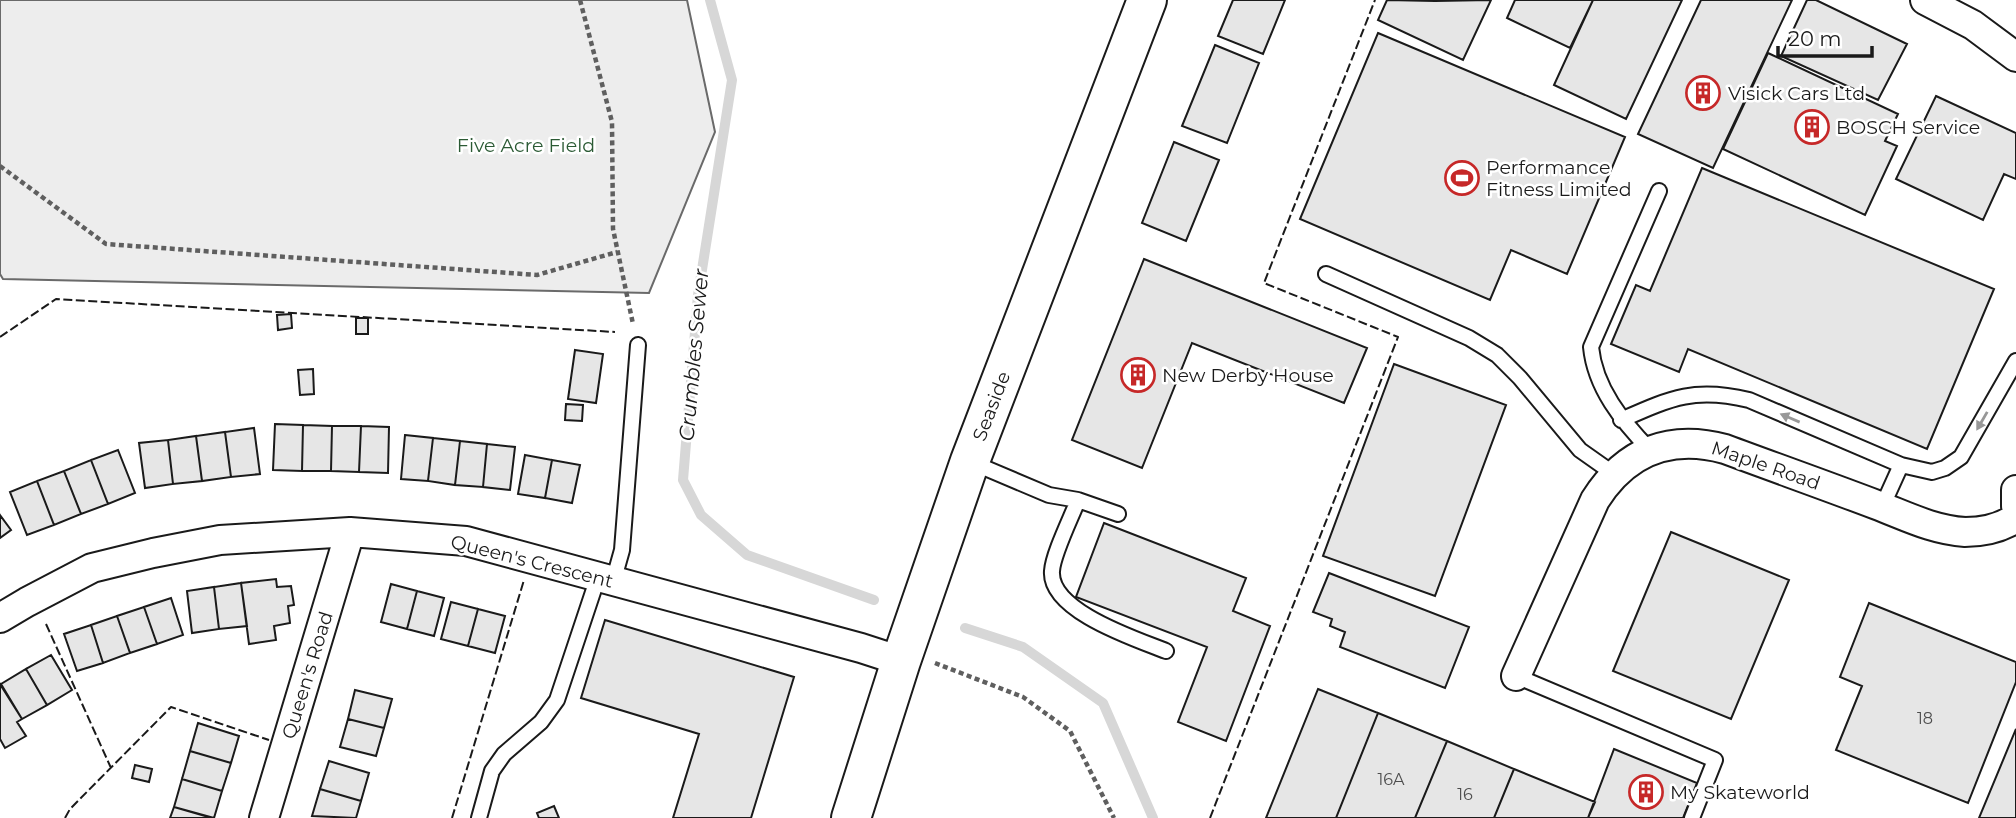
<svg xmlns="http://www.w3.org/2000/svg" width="2016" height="818" font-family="Montserrat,sans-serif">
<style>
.built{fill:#ededed;stroke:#6a6a6a;stroke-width:2}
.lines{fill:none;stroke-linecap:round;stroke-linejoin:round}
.stream{stroke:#d7d7d7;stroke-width:10}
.building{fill:#e6e6e6;stroke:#1a1a1a;stroke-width:2}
.lane-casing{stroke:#1a1a1a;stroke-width:18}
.street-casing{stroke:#1a1a1a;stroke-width:32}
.primary-casing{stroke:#1a1a1a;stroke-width:42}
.path{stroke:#5f5f5f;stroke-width:4.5;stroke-dasharray:5 3.5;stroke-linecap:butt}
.lane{stroke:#fff;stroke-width:14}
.street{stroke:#fff;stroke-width:28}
.primary{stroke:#fff;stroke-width:38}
.fence{stroke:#1a1a1a;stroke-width:2;stroke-dasharray:9 3.5;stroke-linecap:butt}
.oneway{fill:#989898}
.labels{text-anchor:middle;stroke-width:5;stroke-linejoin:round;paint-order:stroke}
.number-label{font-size:16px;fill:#4d4d4d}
.poi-label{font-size:19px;fill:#1a1a1a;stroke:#fff;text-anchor:start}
.park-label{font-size:19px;fill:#2b5a34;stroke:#fff}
.street-label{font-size:19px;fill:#1a1a1a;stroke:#fff}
.water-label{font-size:21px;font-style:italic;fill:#1a1a1a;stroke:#fff}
</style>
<rect width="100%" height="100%" fill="#fff"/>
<path class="built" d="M 0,0 L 687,0 L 715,132 L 649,293 L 3,279 L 0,274 Z"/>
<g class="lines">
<path class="stream" d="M 710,0 L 732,80 L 698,295 L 683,480 L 701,515 L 747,555 L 874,600
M 965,628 L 1023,647 L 1103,703 L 1153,818"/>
</g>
<path class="building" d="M 1233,0 L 1285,0 L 1263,54 L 1218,36 Z
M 1387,0 L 1435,1 L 1491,0 L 1463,60 L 1378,20 Z
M 1515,0 L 1593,0 L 1570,48 L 1507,18 Z
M 1593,0 L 1682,0 L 1626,119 L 1554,85 Z
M 1701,0 L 1792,0 L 1713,168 L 1638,134 Z
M 1807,0 L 1816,0 L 1907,44 L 1878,100 L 1781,56 Z
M 1378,33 L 1625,137 L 1567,274 L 1511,250 L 1490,300 L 1300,219 Z
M 1215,45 L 1259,63 L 1227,143 L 1182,126 Z
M 1768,53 L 1898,114 L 1885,141 L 1897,146 L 1865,215 L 1723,149 Z
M 1936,96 L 2016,133 L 2016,179 L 2004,174 L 1983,220 L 1896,179 Z
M 1174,142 L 1219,160 L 1186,241 L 1142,223 Z
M 1702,168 L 1994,289 L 1927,449 L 1688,349 L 1679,372 L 1611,344 L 1636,285 L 1650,291 Z
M 1144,259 L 1367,348 L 1344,403 L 1192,343 L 1142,468 L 1072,440 Z
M 291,314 L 292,328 L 278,330 L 277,315 Z
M 356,318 L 368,318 L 368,334 L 356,334 Z
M 575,350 L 603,354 L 596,403 L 568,399 Z
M 1394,364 L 1506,405 L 1435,596 L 1323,556 Z
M 313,369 L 314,394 L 300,395 L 298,370 Z
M 566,404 L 583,405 L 582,421 L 565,420 Z
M 275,424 L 303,425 L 302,471 L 273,470 Z
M 303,425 L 332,426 L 331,471 L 302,471 Z
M 332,426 L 361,426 L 359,472 L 331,471 Z
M 361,426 L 389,427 L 388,473 L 359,472 Z
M 254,428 L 260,474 L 231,477 L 225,432 Z
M 225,432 L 231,477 L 202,481 L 196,436 Z
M 405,435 L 433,438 L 428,481 L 401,479 Z
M 196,436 L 202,481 L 173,484 L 168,440 Z
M 433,438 L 460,441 L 455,485 L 428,481 Z
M 168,440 L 173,484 L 145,488 L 139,443 Z
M 460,441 L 487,444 L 483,487 L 455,485 Z
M 487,444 L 515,447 L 510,490 L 483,487 Z
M 118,450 L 135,493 L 108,504 L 91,460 Z
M 525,455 L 552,460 L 545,498 L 518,494 Z
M 91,460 L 108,504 L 81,514 L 64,471 Z
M 552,460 L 580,465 L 572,503 L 545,498 Z
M 64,471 L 81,514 L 54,525 L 37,481 Z
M 37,481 L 54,525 L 27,535 L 10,492 Z
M 0,515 L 11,530 L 0,538 Z
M 1104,523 L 1246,578 L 1233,611 L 1270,626 L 1226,741 L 1178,722 L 1207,647 L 1076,597 Z
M 1671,532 L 1789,580 L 1731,719 L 1613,671 Z
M 1329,573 L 1469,627 L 1445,688 L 1340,647 L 1345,632 L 1330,626 L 1332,619 L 1313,612 Z
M 276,579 L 277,587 L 291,586 L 294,605 L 288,606 L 290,623 L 274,626 L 276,640 L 249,644 L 241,583 Z
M 241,583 L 247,626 L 219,629 L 214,587 Z
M 391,584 L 417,591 L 407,629 L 381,622 Z
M 214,587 L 219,629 L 192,633 L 187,591 Z
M 417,591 L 444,598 L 434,636 L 407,629 Z
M 171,598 L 183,635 L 157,644 L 144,607 Z
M 451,602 L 478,609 L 468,646 L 441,639 Z
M 1869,603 L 2016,662 L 2016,682 L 1968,803 L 1836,750 L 1862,686 L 1840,677 Z
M 144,607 L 157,644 L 130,653 L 117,616 Z
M 478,609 L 505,616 L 495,653 L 468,646 Z
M 117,616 L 130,653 L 103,663 L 91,625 Z
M 605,620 L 794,677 L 751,818 L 673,818 L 699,734 L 581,698 Z
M 91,625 L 103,663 L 77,671 L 64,634 Z
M 51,655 L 72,690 L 47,705 L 26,669 Z
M 26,669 L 47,705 L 22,719 L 1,684 Z
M 0,684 L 22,719 L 17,722 L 26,736 L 5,748 L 0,739 Z
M 1318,689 L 1378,713 L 1336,818 L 1266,818 Z
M 355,690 L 392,699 L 384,728 L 348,719 Z
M 1378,713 L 1447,741 L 1415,818 L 1336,818 Z
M 348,719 L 384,728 L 376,756 L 340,747 Z
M 198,723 L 239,736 L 231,763 L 190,751 Z
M 2016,729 L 2016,818 L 1979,818 Z
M 1447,741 L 1514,769 L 1494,818 L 1415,818 Z
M 1614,749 L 1697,783 L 1683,818 L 1588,818 Z
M 190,751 L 231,763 L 222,791 L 182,779 Z
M 329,761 L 369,773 L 361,801 L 320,789 Z
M 135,765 L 152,769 L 149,782 L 132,778 Z
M 1514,769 L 1595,802 L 1588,818 L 1494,818 Z
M 182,779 L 222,791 L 214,818 L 174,807 Z
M 320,789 L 361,801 L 356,818 L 312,816 Z
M 554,806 L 559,818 L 539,818 L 537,813 Z
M 174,807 L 212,818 L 170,818 Z"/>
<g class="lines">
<g class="lane-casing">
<path id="lane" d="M 1326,274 L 1469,338 L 1497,355 L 1520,378 L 1580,450 L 1614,474
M 1621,420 C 1671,398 1694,387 1749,400 L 1901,465 L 1932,472 L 1945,468 L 1961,457 L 2016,361
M 1650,450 C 1622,421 1595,388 1591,347 L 1659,191
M 971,462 L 1049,495 L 1078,500 C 1071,518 1053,554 1052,571 C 1049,611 1136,639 1166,651
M 1078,500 L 1118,514
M 1882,507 L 1901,465
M 613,582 L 622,550 L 638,345
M 1516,676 L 1715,760 L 1692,818
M 479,818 L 492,771 L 504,754 L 541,722 L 557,700 L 598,577"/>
</g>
<g class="street-casing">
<path id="street" d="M 1925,0 L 1973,25 L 2016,57
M 2016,490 L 2016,506
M 0,618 L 27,602 L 92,568 L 153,553 L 220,540 L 350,532 L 466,541 L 861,648 L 901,661
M 1516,676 L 1595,500 C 1626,451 1670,434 1725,449 C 1776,468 1827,486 1877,505 C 1906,516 1933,530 1965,532 C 1983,532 2001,528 2016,518
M 264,818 L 350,532"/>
</g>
<g class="primary-casing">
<path id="primary" d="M 851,818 L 901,661 L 970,461 L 1147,0"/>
</g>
<path class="path" d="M 580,0 L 612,122 L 613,229 L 633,324
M 0,166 L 106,244 L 537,275 L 617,252
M 935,663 L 1023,697 L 1070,731 L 1114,818"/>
<use href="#lane" class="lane"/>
<use href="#street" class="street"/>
<use href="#primary" class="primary"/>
<path class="fence" d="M 0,337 L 56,299 L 615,332
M 46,624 L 111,768
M 65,818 L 70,809 L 171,707 L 269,740
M 452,818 L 524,580
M 1210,818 L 1398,337 L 1264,283 L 1375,0"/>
</g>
<defs><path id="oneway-solid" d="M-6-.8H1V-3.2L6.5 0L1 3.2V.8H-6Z" transform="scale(1.75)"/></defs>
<g class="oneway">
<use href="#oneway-solid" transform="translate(1790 418) rotate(-157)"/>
<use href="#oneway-solid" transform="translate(1982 421) rotate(120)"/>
</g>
<defs>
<g id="building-ring" transform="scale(1.75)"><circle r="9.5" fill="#fff" stroke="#c62828" stroke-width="1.5"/><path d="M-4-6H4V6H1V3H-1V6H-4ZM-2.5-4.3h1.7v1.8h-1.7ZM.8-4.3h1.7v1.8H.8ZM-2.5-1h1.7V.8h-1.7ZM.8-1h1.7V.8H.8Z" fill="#c62828"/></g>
<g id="stadium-ring" transform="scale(1.75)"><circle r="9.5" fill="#fff" stroke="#c62828" stroke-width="1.5"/><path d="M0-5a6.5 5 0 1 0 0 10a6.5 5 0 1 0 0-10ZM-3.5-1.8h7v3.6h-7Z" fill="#c62828"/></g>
</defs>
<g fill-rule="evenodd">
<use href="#building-ring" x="1703" y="93"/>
<use href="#building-ring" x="1812" y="127"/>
<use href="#stadium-ring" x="1462" y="178"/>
<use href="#building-ring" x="1138" y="375"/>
<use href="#building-ring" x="1646" y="792"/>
</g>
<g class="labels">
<g class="number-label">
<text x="1925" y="724">18</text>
<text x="1391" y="785">16A</text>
<text x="1465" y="800">16</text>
</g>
<g class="poi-label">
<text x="1728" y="100">Visick Cars Ltd</text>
<text x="1836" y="134">BOSCH Service</text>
<text x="1486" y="174">Performance<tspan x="1486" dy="22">Fitness Limited</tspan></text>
<text x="1162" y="382">New Derby House</text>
<text x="1670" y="799">My Skateworld</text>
</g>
<g class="park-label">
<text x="526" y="152">Five Acre Field</text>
</g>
<g class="street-label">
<text transform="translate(991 406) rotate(-69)" y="7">Seaside</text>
<text transform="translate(1766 465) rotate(19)" y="7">Maple Road</text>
<text transform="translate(532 561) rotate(14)" y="7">Queen's Crescent</text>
<text transform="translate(307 675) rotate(-73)" y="7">Queen's Road</text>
</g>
<g class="water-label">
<text transform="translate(694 355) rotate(-85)" y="7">Crumbles Sewer</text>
</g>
</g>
<path d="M1778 46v10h94v-10" fill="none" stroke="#1a1a1a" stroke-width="3.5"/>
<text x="1788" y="46" font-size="21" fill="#1a1a1a" stroke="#ffffff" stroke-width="5" paint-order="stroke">20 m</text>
</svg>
